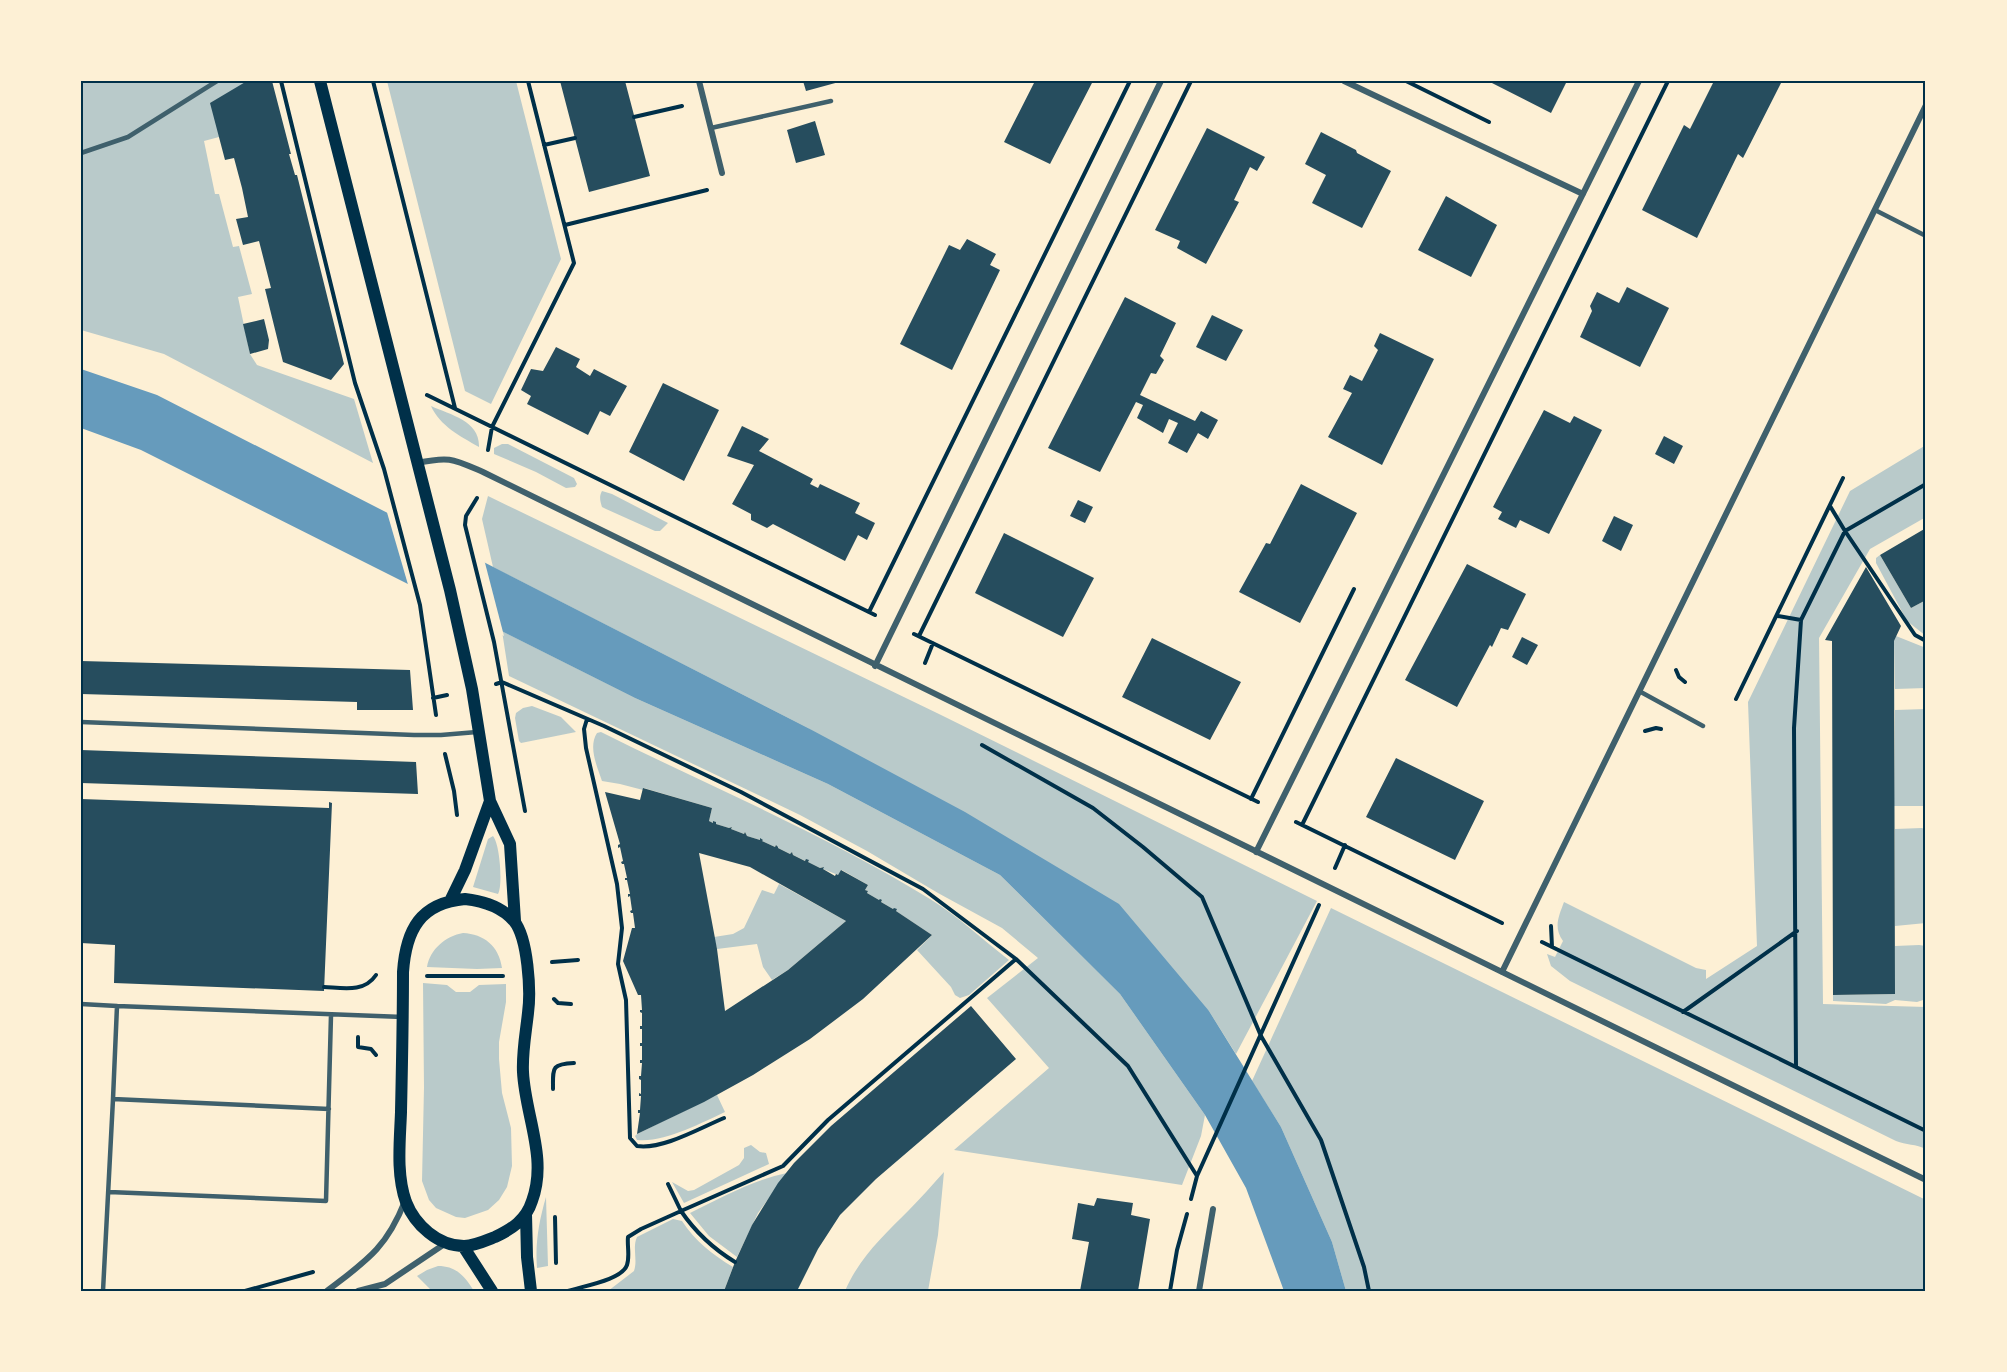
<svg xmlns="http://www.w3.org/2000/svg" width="2007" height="1372" font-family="Bitter,serif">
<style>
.green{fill:#b9caca}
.water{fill:#669bbc}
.pier{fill:#fdf0d5}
.building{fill:#264d5e;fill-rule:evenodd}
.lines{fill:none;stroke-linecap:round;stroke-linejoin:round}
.path{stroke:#003049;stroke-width:4}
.service{stroke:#3f606c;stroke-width:4.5}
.minor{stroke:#3f606c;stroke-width:6}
.secondary{stroke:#003049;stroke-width:12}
.neatline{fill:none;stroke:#003049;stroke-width:2}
</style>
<rect width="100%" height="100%" fill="#fdf0d5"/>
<path class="green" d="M 81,81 L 247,81 L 219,137 L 204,141 L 215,194 L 219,194 L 233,247 L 239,246 L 252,294 L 238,297 L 250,354 L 257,365 L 354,399 L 373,463 L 164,354 L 81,330 Z
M 387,81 L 516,81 L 561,259 L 491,404 L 465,391 Z
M 431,406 C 451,415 480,421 479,447 C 460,436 440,426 431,406 Z
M 502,444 L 508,444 L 574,478 L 577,484 L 575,487 L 566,488 L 536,472 L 494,454 L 494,448 Z
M 1926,445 L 1926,517 L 1870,549 L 1819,638 L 1823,1004 L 1926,1007 L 1926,1149 C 1916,1144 1906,1145 1896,1141 L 1570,981 L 1551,966 L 1547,954 L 1555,957 L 1563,941 C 1553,927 1559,916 1564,902 L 1696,968 L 1706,970 L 1706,979 L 1757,946 L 1748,702 L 1850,491 Z
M 602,491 L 612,494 L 668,523 L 660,531 L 655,531 L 606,509 L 602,507 C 600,501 599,496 602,491 Z
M 488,496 L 939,714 L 1317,901 L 1236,1054 L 1209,1011 L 808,728 L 493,567 L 482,519 Z
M 1880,555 L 1911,608 L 1926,600 L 1926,636 L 1907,621 L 1876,563 L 1876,558 Z
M 502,631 L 635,698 L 828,784 L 1000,875 L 1120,994 L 1205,1115 L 1201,1136 L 1182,1185 L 954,1150 L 1049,1068 L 987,998 L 1038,958 L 1002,928 L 938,893 L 867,851 L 800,815 L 509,676 Z
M 1896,636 L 1926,648 L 1926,688 L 1895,689 L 1894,641 Z
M 532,706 L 561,717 L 576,732 L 521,743 L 519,741 L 515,718 L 516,713 L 523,708 Z
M 1926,709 L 1926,806 L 1894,806 L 1895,710 Z
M 601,732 C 711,787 825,834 930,899 C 958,916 983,940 1009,960 L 969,995 L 960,998 L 955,995 L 951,987 L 917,950 L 932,935 L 896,911 L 896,909 L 893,909 L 881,902 L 882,900 L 879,900 L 867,893 L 868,891 L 865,890 L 868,885 L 842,870 L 838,875 L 823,869 L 823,867 L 820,868 L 793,855 L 792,852 L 790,854 L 778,848 L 776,845 L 775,847 L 762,841 L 761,839 L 760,840 L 747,836 L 745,832 L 744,834 L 731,829 L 732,827 L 729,828 L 716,824 L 714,821 L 713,823 L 709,821 L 712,808 L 644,788 L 643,790 L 620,784 L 602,781 C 597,766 588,747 597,733 Z
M 1922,828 L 1926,830 L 1926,923 L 1895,926 L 1895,829 Z
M 493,836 C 500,844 503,886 498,894 L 473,887 L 488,839 Z
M 779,884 L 846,921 L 788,970 L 772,980 L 763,967 L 757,944 L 717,949 L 714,937 L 733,934 L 744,928 L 762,890 L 774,894 Z
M 1331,908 L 1926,1200 L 1926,1291 L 1346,1291 L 1332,1242 L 1281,1127 L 1252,1081 Z
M 463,933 C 484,934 499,946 502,968 L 477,969 L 427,967 C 430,949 446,936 463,933 Z
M 1919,945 L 1926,946 L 1926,999 L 1917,1002 L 1895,1000 L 1886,1004 L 1833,1001 L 1833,995 L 1895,994 L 1895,946 Z
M 423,983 L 447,985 L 456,992 L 470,992 L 479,985 L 506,984 L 506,1002 L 499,1042 L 499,1059 L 502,1093 L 511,1128 L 512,1166 L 507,1187 L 499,1200 L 488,1210 L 465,1218 L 456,1217 L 436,1208 L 429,1200 L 422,1181 L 424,1087 Z
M 717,1095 L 725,1112 C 701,1123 664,1143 637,1140 L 635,1136 L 637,1134 Z
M 751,1145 L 760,1152 L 766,1153 L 769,1164 L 684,1203 L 672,1182 L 688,1191 L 694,1190 L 739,1165 L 744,1158 L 744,1148 Z
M 944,1172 L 938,1235 L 928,1291 L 845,1291 C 859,1258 884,1235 909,1210 C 921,1198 932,1185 944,1172 Z
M 787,1173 L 758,1213 L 737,1257 L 709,1236 L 690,1213 C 721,1198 753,1180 787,1173 Z
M 546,1197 L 548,1266 L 537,1268 C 535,1243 539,1221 546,1197 Z
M 673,1219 L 682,1221 C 695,1241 713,1255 733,1267 L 724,1291 L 608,1291 L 634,1271 C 638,1260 632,1248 637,1237 Z
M 438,1266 C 457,1266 465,1277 474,1291 L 432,1291 L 417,1276 L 427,1270 Z"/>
<path class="water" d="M 81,369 L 157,395 L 808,728 L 965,812 L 1119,904 L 1209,1011 L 1281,1127 L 1332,1242 L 1346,1291 L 1284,1291 L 1246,1188 L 1205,1115 L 1120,994 L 1000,875 L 828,784 L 635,698 L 141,450 L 81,428 Z"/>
<path class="pier" d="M 386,509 L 484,559 L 504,636 L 409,588 Z"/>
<path class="building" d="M 247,81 L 272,81 L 291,154 L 289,154 L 295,175 L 297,175 L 344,364 L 331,380 L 283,362 L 265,289 L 271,288 L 259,241 L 243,245 L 236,219 L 248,217 L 242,188 L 234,158 L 225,160 L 210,103 Z
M 560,81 L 625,81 L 650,176 L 589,192 Z
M 803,81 L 839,81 L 839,82 L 806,91 Z
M 1035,81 L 1093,81 L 1050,164 L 1004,142 Z
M 1488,81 L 1567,81 L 1551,113 Z
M 1714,81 L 1782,81 L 1743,158 L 1738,154 L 1697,238 L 1642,210 L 1684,125 L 1690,129 Z
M 815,121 L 825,155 L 796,163 L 787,130 Z
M 1207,128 L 1265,157 L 1257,171 L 1250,167 L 1234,200 L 1239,202 L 1206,264 L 1177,248 L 1180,241 L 1155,230 Z
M 1321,132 L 1356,150 L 1357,153 L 1391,171 L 1362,228 L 1312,203 L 1326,175 L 1305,164 Z
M 1446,196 L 1497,225 L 1471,277 L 1418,250 Z
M 967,239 L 996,254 L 990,265 L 1000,270 L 952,370 L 900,344 L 949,245 L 960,250 Z
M 1627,287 L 1669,308 L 1640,367 L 1580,337 L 1592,311 L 1590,306 L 1597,292 L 1619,303 Z
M 1125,297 L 1176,323 L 1160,356 L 1164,360 L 1156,374 L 1151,373 L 1140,395 L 1195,421 L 1201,411 L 1218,420 L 1208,439 L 1198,433 L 1187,453 L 1168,443 L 1178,423 L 1169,419 L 1163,433 L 1137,418 L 1143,405 L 1136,402 L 1100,472 L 1048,448 Z
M 1212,315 L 1243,330 L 1226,361 L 1196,347 Z
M 264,319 L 269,340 L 268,349 L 250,354 L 243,324 Z
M 1380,333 L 1434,359 L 1382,465 L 1328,437 L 1352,393 L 1343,389 L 1350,375 L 1362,381 L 1378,350 L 1374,346 Z
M 556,347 L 580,359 L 576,367 L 590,376 L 594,369 L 627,386 L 610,416 L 600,411 L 588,435 L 527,404 L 531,396 L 521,390 L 531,369 L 543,371 Z
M 663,383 L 719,410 L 684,481 L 629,452 Z
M 1544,410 L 1570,423 L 1574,416 L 1602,430 L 1549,534 L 1520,520 L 1516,528 L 1498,519 L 1502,512 L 1493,507 Z
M 742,426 L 769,439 L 759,451 L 813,479 L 810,484 L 818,488 L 820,484 L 860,503 L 855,513 L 875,523 L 867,540 L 858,535 L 845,561 L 773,524 L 767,528 L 751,520 L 751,514 L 732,504 L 754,465 L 727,456 Z
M 1664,436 L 1683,446 L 1674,464 L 1655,454 Z
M 1301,484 L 1357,513 L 1300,623 L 1239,592 L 1266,543 L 1270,544 Z
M 1078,500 L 1093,507 L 1085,523 L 1070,516 Z
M 1614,516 L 1633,525 L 1621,551 L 1602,541 Z
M 1926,528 L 1926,600 L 1911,608 L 1880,555 Z
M 1004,533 L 1094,578 L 1063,637 L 975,593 Z
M 1467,564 L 1526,594 L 1508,630 L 1501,628 L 1492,647 L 1490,645 L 1457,707 L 1405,680 Z
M 1866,567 L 1901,626 L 1894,641 L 1895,994 L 1833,995 L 1832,641 L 1825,640 Z
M 1522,637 L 1538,645 L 1527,665 L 1512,657 Z
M 1152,638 L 1241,682 L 1210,740 L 1122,697 Z
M 81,661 L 410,670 L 413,710 L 357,710 L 357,702 L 81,694 Z
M 81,750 L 416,762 L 418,794 L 81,783 Z
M 1396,758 L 1484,801 L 1455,860 L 1366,817 Z
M 643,788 L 712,808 L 709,821 L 713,823 L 713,821 L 716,822 L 716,824 L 729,828 L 732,827 L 731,829 L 744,834 L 745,832 L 747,836 L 760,840 L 760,838 L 763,840 L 762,841 L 775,847 L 776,845 L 778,847 L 778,848 L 790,854 L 792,852 L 793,855 L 805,861 L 806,859 L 809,860 L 808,862 L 820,868 L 824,867 L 823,869 L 835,876 L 836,874 L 838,875 L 841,870 L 868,885 L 865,890 L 868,891 L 867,893 L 879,900 L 880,899 L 882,900 L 881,902 L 893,909 L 894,908 L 897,909 L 896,911 L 932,935 L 863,999 L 810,1039 L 753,1075 L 704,1102 L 637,1134 L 640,1113 L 638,1113 L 638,1110 L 640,1110 L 641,1096 L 639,1096 L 639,1093 L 641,1094 L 641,1080 L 639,1079 L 639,1076 L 641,1076 L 642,1063 L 640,1063 L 640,1060 L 642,1060 L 642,1046 L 640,1046 L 640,1043 L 642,1043 L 642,1029 L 640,1029 L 640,1026 L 642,1026 L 642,1013 L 640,1012 L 640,1010 L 642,1010 L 641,995 L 638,995 L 623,961 L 632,928 L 635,928 L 633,913 L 631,913 L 630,911 L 632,910 L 630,896 L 628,897 L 628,894 L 630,894 L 627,880 L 625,880 L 625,878 L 627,878 L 624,864 L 622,864 L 621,862 L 623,861 L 620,847 L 618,848 L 618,845 L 620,844 L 605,792 L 640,800 ZM 699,853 L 750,867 L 846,921 L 788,970 L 725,1011 L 717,949 Z
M 81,799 L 329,808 L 329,802 L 332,803 L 324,991 L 114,983 L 115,945 L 81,943 Z
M 971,1006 L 1016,1059 L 876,1179 L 840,1215 L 818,1249 L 797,1291 L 724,1291 L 735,1262 L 752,1225 L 778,1183 L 794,1163 L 831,1126 Z
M 1097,1198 L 1133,1203 L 1131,1215 L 1150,1219 L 1138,1291 L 1080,1291 L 1089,1242 L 1072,1239 L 1078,1203 L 1094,1206 Z"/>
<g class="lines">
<path class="path" d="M 281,81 L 355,383 L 384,469 L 420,605 L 436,715
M 373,81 L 455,408
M 1406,81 L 1489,122
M 634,117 L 682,106
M 544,145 L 575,138
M 565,225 L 707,190
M 427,395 L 875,615
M 488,450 L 492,427 L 574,263 L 528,81
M 477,498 L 466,516 L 465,525 L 494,642 L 525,811
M 1830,506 L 1845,531 L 1926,484
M 869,612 L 1130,81
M 1778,616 L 1801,620
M 914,634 L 1258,802
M 919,636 L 1191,81
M 925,663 L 933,643
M 1676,670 L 1679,677 L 1685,682
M 496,684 L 502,682 L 604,726 L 741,792 L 923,889 L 1016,959 L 1128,1066 L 1197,1176 L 1319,905
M 433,698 L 447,695
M 1736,699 L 1843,478
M 587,719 L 584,729 L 586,748 L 617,884 L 622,928 L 618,964 L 626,1000 L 630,1138 L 637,1146 C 662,1150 700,1128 724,1118
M 1645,731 L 1656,728 L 1661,729
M 982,745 L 1093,808 L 1143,847 L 1202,897 L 1261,1036 L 1321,1140 L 1364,1267 L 1369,1291
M 445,754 L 454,791 L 457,815
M 1251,799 L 1354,589
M 1296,822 L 1502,923
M 1302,825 L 1668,81
M 1335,868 L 1345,845
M 1551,926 L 1552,947
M 1542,942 L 1926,1131
M 552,962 L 578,960
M 427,976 L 503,976
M 324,987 C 343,988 364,993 376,975
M 554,999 L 558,1003 L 571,1004
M 1683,1012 L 1797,931
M 358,1037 L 358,1047 L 371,1049 L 376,1055
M 1796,1067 L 1794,728 L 1801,620 L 1845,531 L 1915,635 L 1926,641
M 553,1089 C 553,1068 551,1064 574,1063
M 668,1184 L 681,1211 L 783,1166 L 828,1120 L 1016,959
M 1191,1199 L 1197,1176
M 555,1217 L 556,1263
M 245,1291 L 313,1272
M 568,1291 C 583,1286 622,1280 627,1265 C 630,1256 627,1246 628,1237 L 641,1229 L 681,1211 C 696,1233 712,1248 735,1262
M 1170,1291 L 1177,1250 L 1187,1214"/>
<path class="service" d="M 711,128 L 831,101
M 81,153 L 128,137 L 217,81
M 1875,210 L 1926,236
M 1639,691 L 1703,726
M 81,722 L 414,735 L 441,735 L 477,732
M 81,1004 L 117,1006
M 113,1099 L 117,1006 L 403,1017
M 109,1192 L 326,1201 L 331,1015
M 103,1291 L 113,1099 L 329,1109"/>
<path class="minor" d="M 699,81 L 722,173
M 1344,81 L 1583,194
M 417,463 C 450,456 453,459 483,472 L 1926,1180
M 875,666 L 1161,81
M 1256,852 L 1639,81
M 1502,972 L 1926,105
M 327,1291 C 366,1261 386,1249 405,1201
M 358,1291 L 385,1284 L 446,1243
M 1199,1291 L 1213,1209"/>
<path class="secondary" d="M 320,81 L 450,590 L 472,689 L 490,801 L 510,844 L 515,921
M 465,899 C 483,901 501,906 514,921 C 528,938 531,991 528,1013 C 526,1032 522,1052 523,1072 C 525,1115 548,1158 532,1201 C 526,1220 512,1229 495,1237 C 485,1241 474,1246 464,1246 C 438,1246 415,1225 406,1202 C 396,1174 400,1141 401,1112 C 402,1065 403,1019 403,972 C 406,930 420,903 465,899 Z
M 450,901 L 465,870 L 490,801
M 526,1214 L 527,1257 L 531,1291
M 463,1246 L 492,1291"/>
</g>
<rect width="2007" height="1372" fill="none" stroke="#fdf0d5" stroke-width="165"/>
<rect x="82" y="82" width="1842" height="1208" class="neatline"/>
</svg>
